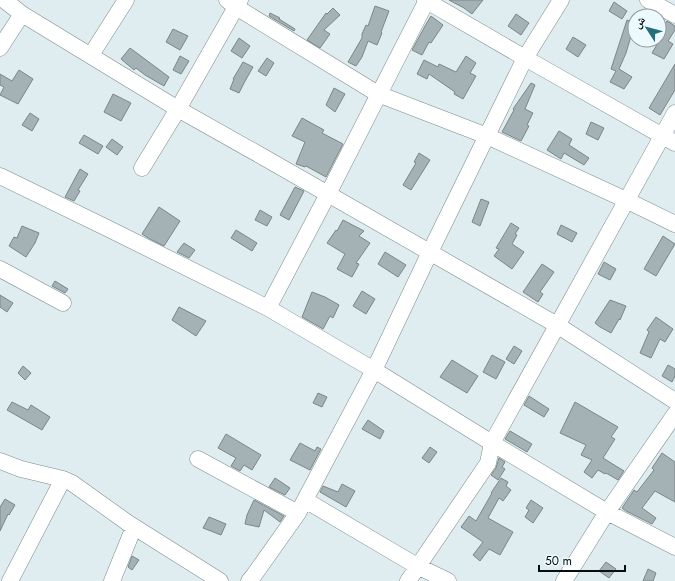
<svg xmlns="http://www.w3.org/2000/svg" width="675" height="581" font-family="Jost,'Noto Naskh Arabic',sans-serif">
<style>
.building{fill:#a5b2b5;stroke:#7a8789}
.lines{fill:none;stroke-linecap:round;stroke-linejoin:round}
.minor-casing{stroke:#7d8a8c;stroke-width:17}
.minor{stroke:#fff;stroke-width:16}
</style>
<rect width="100%" height="100%" fill="#dfedf0"/>
<path class="building" d="M 449,0 L 483,0 L 472,14 L 464,8 Z
M 614,2 L 627,11 L 622,19 L 609,11 Z
M 375,6 L 389,11 L 381,32 L 382,33 L 377,45 L 368,41 L 362,57 L 356,66 L 348,62 L 362,38 L 362,34 L 366,25 L 368,26 Z
M 333,8 L 340,15 L 324,30 L 330,34 L 320,48 L 307,40 L 326,13 L 327,14 Z
M 270,13 L 280,18 L 279,19 L 295,29 L 294,31 L 269,16 Z
M 516,14 L 529,23 L 521,35 L 508,26 Z
M 431,16 L 443,25 L 431,43 L 429,42 L 422,55 L 412,50 L 425,26 Z
M 627,20 L 635,23 L 635,37 L 631,36 L 626,53 L 619,69 L 632,77 L 624,89 L 610,82 L 616,71 L 611,69 Z
M 667,21 L 675,26 L 675,30 L 668,41 L 673,44 L 664,59 L 652,53 L 659,41 L 659,32 Z
M 173,29 L 188,36 L 180,50 L 166,42 Z
M 573,37 L 586,45 L 578,57 L 566,49 Z
M 239,38 L 250,46 L 242,58 L 231,51 Z
M 130,48 L 169,77 L 164,86 L 145,75 L 136,68 L 134,70 L 121,59 Z
M 180,56 L 189,61 L 181,74 L 173,70 Z
M 466,56 L 476,63 L 470,73 L 476,76 L 463,99 L 454,94 L 455,92 L 429,74 L 427,79 L 417,74 L 424,60 L 438,67 L 439,64 L 456,72 Z
M 267,58 L 274,63 L 266,76 L 258,71 Z
M 243,62 L 253,67 L 244,83 L 239,93 L 230,89 L 234,79 L 233,79 Z
M 675,64 L 675,90 L 660,115 L 649,108 Z
M 19,70 L 33,79 L 18,104 L 0,95 L 4,87 L 0,85 L 0,74 L 12,81 Z
M 531,83 L 535,85 L 525,109 L 533,113 L 527,125 L 529,126 L 521,141 L 502,132 L 514,110 L 513,109 Z
M 334,88 L 345,94 L 335,112 L 326,105 Z
M 113,94 L 131,103 L 121,121 L 104,112 Z
M 30,113 L 39,119 L 32,131 L 22,125 Z
M 302,118 L 324,130 L 322,133 L 343,144 L 326,177 L 306,166 L 305,167 L 296,164 L 305,142 L 292,136 Z
M 591,122 L 604,128 L 598,140 L 586,134 Z
M 559,131 L 572,139 L 569,145 L 589,158 L 584,165 L 564,153 L 561,159 L 547,150 Z
M 84,135 L 103,146 L 98,154 L 79,143 Z
M 112,139 L 123,147 L 117,155 L 106,147 Z
M 419,153 L 430,160 L 411,190 L 403,185 L 416,163 L 414,162 Z
M 80,169 L 88,174 L 78,190 L 80,191 L 74,201 L 65,197 Z
M 295,187 L 304,191 L 289,220 L 280,215 Z
M 481,199 L 489,202 L 480,226 L 472,222 Z
M 159,207 L 180,221 L 164,246 L 150,239 L 142,234 Z
M 260,210 L 272,217 L 267,226 L 255,220 Z
M 343,220 L 364,231 L 359,236 L 370,243 L 356,263 L 359,264 L 352,277 L 337,269 L 345,254 L 327,243 L 336,230 L 337,231 Z
M 511,223 L 519,228 L 515,234 L 517,235 L 512,244 L 524,252 L 512,269 L 494,256 L 499,249 L 496,248 Z
M 561,225 L 577,233 L 572,242 L 557,234 Z
M 22,226 L 39,233 L 35,243 L 26,257 L 9,246 L 14,237 L 17,238 Z
M 236,230 L 257,243 L 252,251 L 231,238 Z
M 663,236 L 675,244 L 656,276 L 644,269 Z
M 184,243 L 195,250 L 189,258 L 177,252 Z
M 385,252 L 406,265 L 398,277 L 378,264 Z
M 604,262 L 616,269 L 610,280 L 598,274 Z
M 542,264 L 554,272 L 540,292 L 543,294 L 538,302 L 523,292 Z
M 55,281 L 68,289 L 65,293 L 52,286 Z
M 362,291 L 375,299 L 366,314 L 353,306 Z
M 312,292 L 325,297 L 339,305 L 333,318 L 330,316 L 323,329 L 302,317 Z
M 0,295 L 13,303 L 7,312 L 0,307 Z
M 610,300 L 626,306 L 620,320 L 619,319 L 611,333 L 600,327 L 595,323 Z
M 179,307 L 206,321 L 196,336 L 172,320 Z
M 656,317 L 673,329 L 665,342 L 660,339 L 651,358 L 640,353 L 649,332 L 647,330 Z
M 514,346 L 522,351 L 514,364 L 506,359 Z
M 492,355 L 505,362 L 496,379 L 483,372 Z
M 452,360 L 478,376 L 467,393 L 440,377 Z
M 668,365 L 675,369 L 675,376 L 672,382 L 662,376 Z
M 23,366 L 31,373 L 25,380 L 18,373 Z
M 318,393 L 327,397 L 322,407 L 313,403 Z
M 529,396 L 549,409 L 544,417 L 524,405 Z
M 12,402 L 28,410 L 31,405 L 50,417 L 42,430 L 7,410 Z
M 575,402 L 618,427 L 611,437 L 615,439 L 603,458 L 624,471 L 618,480 L 606,473 L 605,474 L 598,470 L 592,478 L 584,472 L 592,460 L 581,455 L 586,445 L 560,433 Z
M 368,420 L 384,431 L 380,439 L 362,429 Z
M 510,431 L 532,444 L 527,452 L 505,439 Z
M 226,434 L 261,455 L 252,470 L 244,465 L 240,471 L 231,466 L 236,458 L 218,448 Z
M 300,443 L 315,451 L 317,447 L 321,449 L 310,470 L 290,460 Z
M 430,447 L 437,452 L 429,463 L 422,458 Z
M 662,453 L 675,462 L 675,502 L 655,491 L 642,508 L 656,518 L 652,524 L 626,511 L 622,508 L 634,490 L 637,492 L 654,470 L 652,468 Z
M 499,458 L 505,462 L 502,467 L 505,469 L 498,480 L 491,475 L 496,468 Z
M 275,478 L 290,488 L 285,495 L 269,487 Z
M 501,478 L 508,482 L 506,486 L 511,490 L 503,501 L 499,498 L 488,518 L 513,532 L 500,555 L 489,549 L 480,561 L 473,555 L 483,542 L 461,527 L 469,516 L 476,521 L 492,493 L 491,493 Z
M 342,484 L 355,491 L 346,507 L 320,492 L 323,486 L 338,492 Z
M 5,499 L 15,505 L 9,515 L 8,514 L 0,531 L 0,507 Z
M 254,500 L 284,516 L 280,522 L 264,510 L 259,527 L 245,524 L 247,515 Z
M 531,500 L 543,508 L 533,523 L 525,517 L 529,510 L 526,508 Z
M 209,517 L 226,524 L 221,535 L 203,528 Z
M 132,556 L 139,560 L 132,570 L 128,567 Z
M 606,562 L 616,569 L 609,578 L 599,571 Z
M 648,569 L 656,573 L 653,581 L 643,581 Z"/>
<g class="lines">
<g class="minor-casing">
<path id="minor" d="M 4,0 L 22,14 L 178,109 L 265,158 L 557,325 L 675,401
M 227,0 L 236,7 L 378,94 L 487,136 L 626,200 L 675,224
M 425,0 L 525,58 L 675,143
M 648,0 L 675,15
M 0,48 L 22,14
M 91,55 L 126,0
M 142,168 L 178,109 L 240,0
M 0,176 L 107,228 L 268,308 L 374,370 L 492,443 L 607,512 L 675,547
M 0,269 L 63,303
M 268,308 L 328,194 L 427,0
M 198,459 L 298,513
M 0,461 L 21,469 L 63,479 L 72,483 L 128,523 L 220,581
M 305,500 L 417,566 L 448,581
M 10,581 L 63,479
M 112,581 L 134,527
M 249,581 L 254,575 L 298,513 L 374,370 L 430,252 L 525,58 L 561,0
M 408,581 L 488,463 L 492,443 L 675,113
M 564,581 L 607,512 L 675,414"/>
</g>
<use href="#minor" class="minor"/>
</g>
<g transform="translate(647 28) rotate(306)"><circle r="19" fill="#ecfafd" stroke="#919b9d"/>
<path d="M0-3L7 15L0 10L-7 15Z" fill="#266e7a"/>
<text y="-6" font-size="11" font-weight="bold" text-anchor="middle" fill="#080d0e">ش</text>
</g>
<path d="M539 565v6h86v-6" fill="none" stroke="#080d0e" stroke-width="2"/>
<text x="545" y="565" font-size="12" fill="#080d0e" stroke="#ecfafd" stroke-width="3" paint-order="stroke">50 m</text>
</svg>
